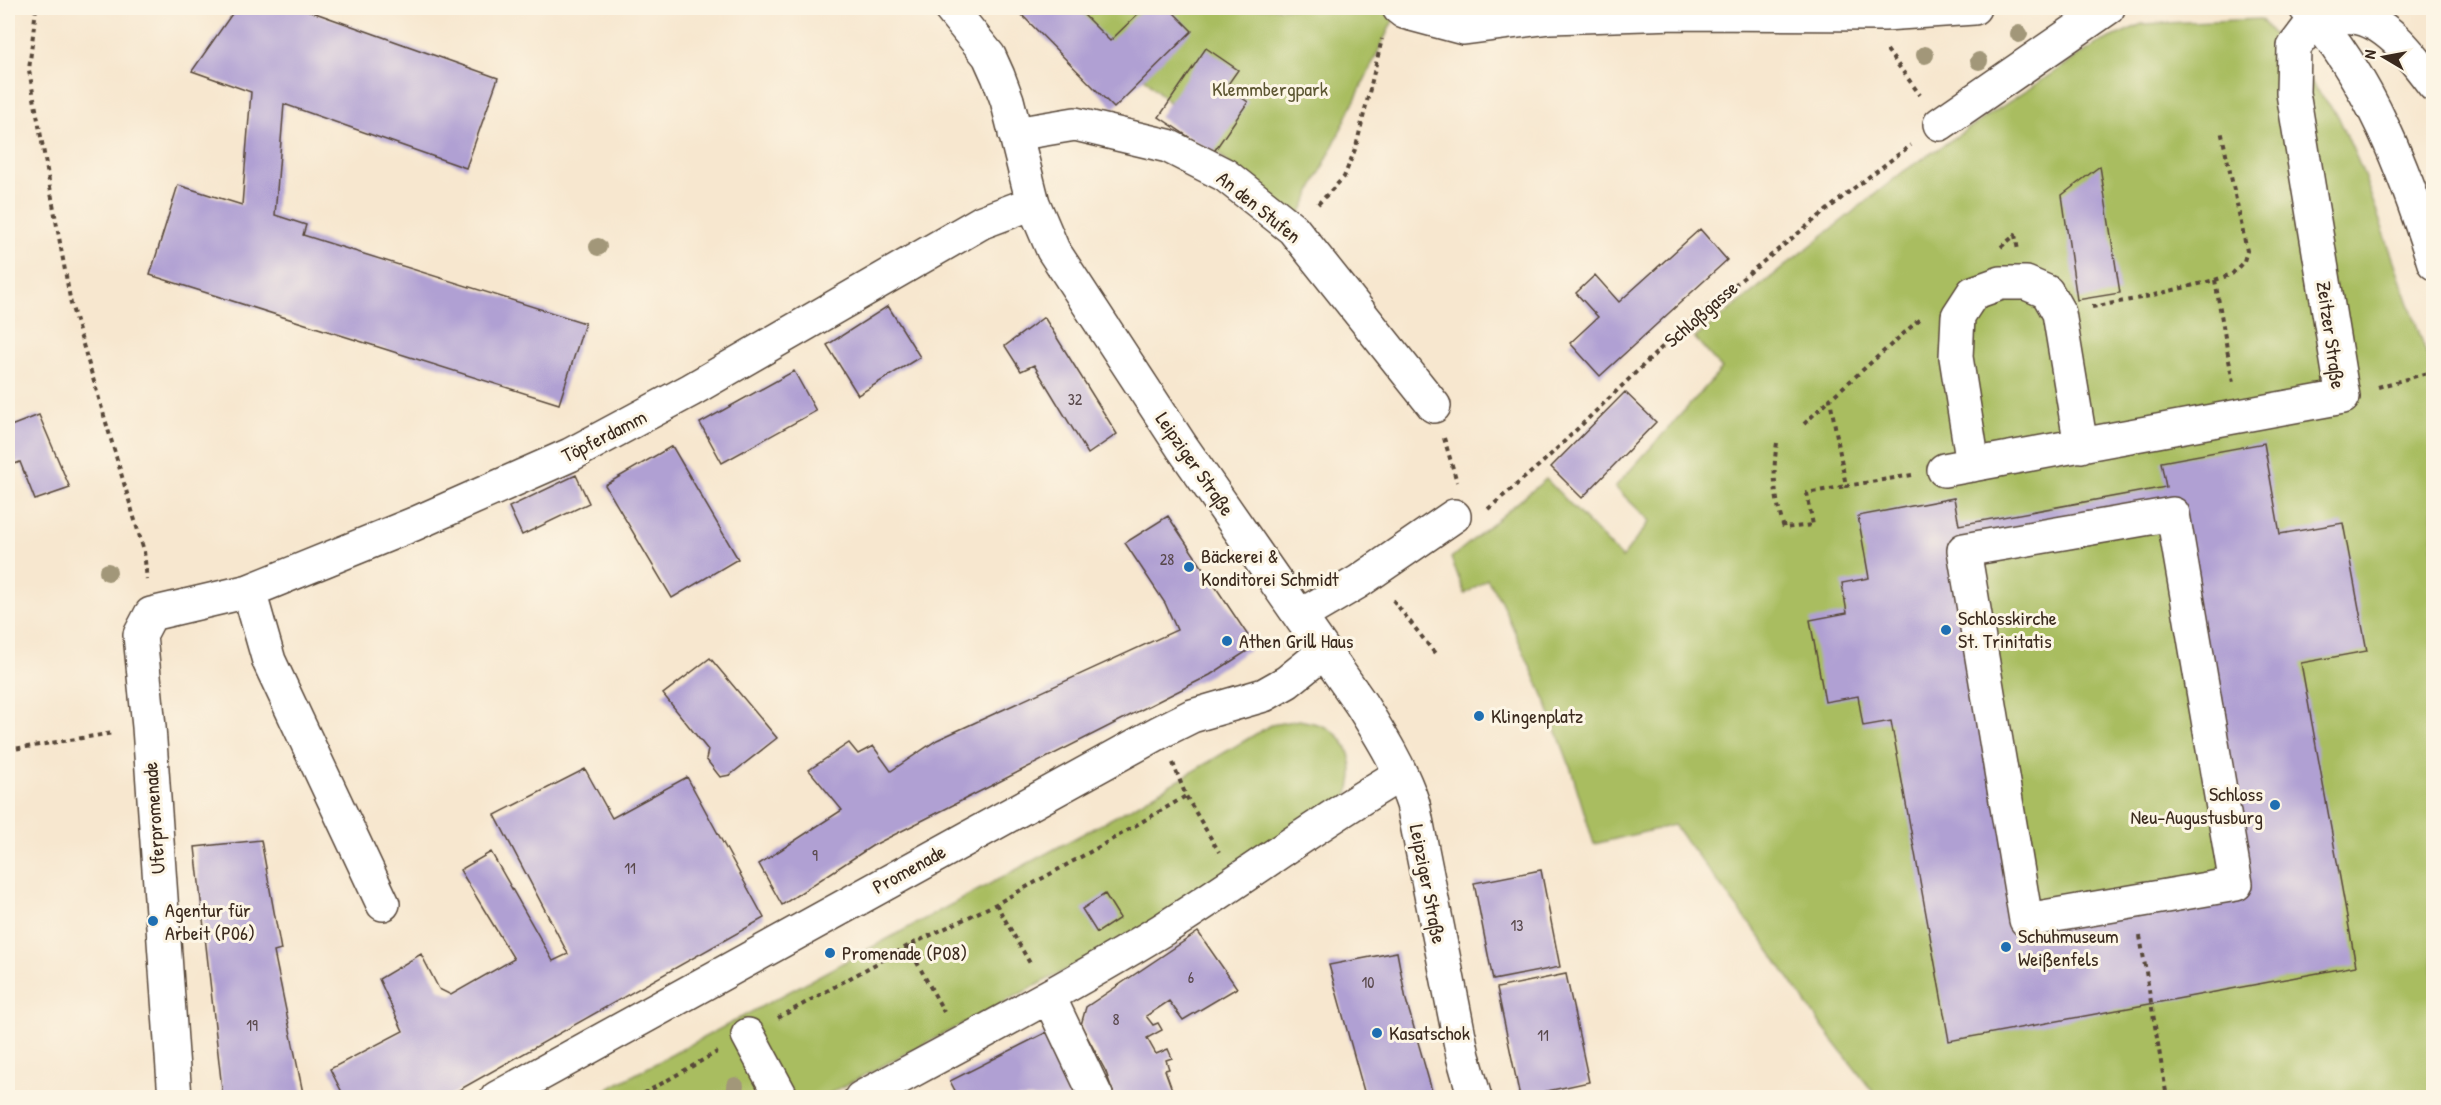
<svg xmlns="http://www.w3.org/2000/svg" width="2441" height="1105" font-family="'Patrick Hand',sans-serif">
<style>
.green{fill:#a9bd61;stroke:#727440;stroke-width:1.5}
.building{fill:#b0a0d3;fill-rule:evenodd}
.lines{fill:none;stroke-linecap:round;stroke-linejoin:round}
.minor-casing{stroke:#574639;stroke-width:36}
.major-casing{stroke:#574639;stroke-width:36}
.path{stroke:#574639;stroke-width:4;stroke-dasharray:4.5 4.5;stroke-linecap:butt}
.minor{stroke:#fff;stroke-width:33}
.major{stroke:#fff;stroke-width:33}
.tree{fill:#a29779}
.poi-dot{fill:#1f6fb2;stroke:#fcf5e5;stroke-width:2}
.labels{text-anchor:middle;stroke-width:6;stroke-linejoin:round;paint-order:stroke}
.number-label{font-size:16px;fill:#58484b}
.park-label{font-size:20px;fill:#5c5632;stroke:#fcf5e5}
.street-label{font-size:20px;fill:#3b2a1e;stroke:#fcf5e5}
.poi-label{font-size:20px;fill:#3b2a1e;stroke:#fcf5e5;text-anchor:start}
</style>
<rect width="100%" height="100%" fill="#fcf5e5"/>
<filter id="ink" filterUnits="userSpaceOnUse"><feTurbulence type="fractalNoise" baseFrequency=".0167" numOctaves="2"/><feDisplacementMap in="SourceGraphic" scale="12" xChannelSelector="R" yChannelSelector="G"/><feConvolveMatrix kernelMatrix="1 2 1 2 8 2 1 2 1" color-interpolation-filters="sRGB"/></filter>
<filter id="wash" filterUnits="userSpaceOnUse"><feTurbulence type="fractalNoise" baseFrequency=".008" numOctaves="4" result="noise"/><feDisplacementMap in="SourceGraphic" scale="24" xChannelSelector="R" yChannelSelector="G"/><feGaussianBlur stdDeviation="1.35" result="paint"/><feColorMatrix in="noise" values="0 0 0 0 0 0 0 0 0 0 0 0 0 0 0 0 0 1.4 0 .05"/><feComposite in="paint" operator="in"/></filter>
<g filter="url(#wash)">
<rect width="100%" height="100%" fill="#f7e7cf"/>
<path class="green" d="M 1076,8 L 1399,8 L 1293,229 Z
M 2261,19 L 2338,116 L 2362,170 L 2433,372 L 2433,1097 L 1877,1097 L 1824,1029 L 1763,941 L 1674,825 L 1594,844 L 1571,769 L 1546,702 L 1501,601 L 1487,579 L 1465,594 L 1451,558 L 1546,479 L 1622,558 L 1650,521 L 1615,487 L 1722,369 L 1695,338 L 1904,171 L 2097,44 L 2142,24 Z
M 1299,720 C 1307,722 1316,723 1323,726 C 1351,738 1358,770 1347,796 L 1159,921 L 823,1097 L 591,1098 L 1131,808 L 1271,725 Z"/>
<g id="blocks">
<path class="building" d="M 236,8 L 308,8 L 307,10 L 498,78 L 466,168 L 284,104 L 275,215 L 306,225 L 303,235 L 585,323 L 559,404 L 150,275 L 178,185 L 242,205 L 251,92 L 192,71 Z
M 1015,8 L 1077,8 L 1110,41 L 1144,8 L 1169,8 L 1192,31 L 1114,108 Z
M 1206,48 L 1238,70 L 1226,87 L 1248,102 L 1213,153 L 1159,117 Z
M 2100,166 L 2120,293 L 2077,300 L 2062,195 Z
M 1700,229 L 1727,260 L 1600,376 L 1570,343 L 1598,317 L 1576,293 L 1595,275 L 1619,302 Z
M 888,306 L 920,357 L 858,395 L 827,345 Z
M 1044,317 L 1117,434 L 1088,454 L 1034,365 L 1021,371 L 1005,346 Z
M 794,371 L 816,411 L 722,463 L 700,423 Z
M 1625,392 L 1656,422 L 1582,498 L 1551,467 Z
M 39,415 L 70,488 L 35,500 L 20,462 L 12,465 L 8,452 L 8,427 Z
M 2264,443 L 2280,534 L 2343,523 L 2367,651 L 2301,663 L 2356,966 L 1949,1041 L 1891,721 L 1863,726 L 1858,696 L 1825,702 L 1810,620 L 1847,613 L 1842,583 L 1869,578 L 1858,516 L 1954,498 L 1959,525 L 2166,487 L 2161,462 ZM 2173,514 L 2236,884 L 2026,920 L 1964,550 Z
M 672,446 L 738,559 L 672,598 L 605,485 Z
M 576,475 L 589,503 L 522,535 L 509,507 Z
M 1168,516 L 1255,646 L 1210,675 L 872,846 L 782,905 L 759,864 L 842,810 L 809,770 L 849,743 L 858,754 L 873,746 L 891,771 L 937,740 L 1177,630 L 1165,603 L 1125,543 Z
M 710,658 L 777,738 L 730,775 L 720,777 L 706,759 L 708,750 L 663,694 Z
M 585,769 L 612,818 L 687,777 L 764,918 L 445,1098 L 345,1098 L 330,1069 L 403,1031 L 379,979 L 421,954 L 439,989 L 451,995 L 514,959 L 460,870 L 491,852 L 553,961 L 568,954 L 495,815 Z
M 261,840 L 281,950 L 274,952 L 304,1098 L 223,1098 L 195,847 Z
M 1541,870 L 1560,967 L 1493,980 L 1474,883 Z
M 1105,894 L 1120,918 L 1097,933 L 1082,909 Z
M 1198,932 L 1237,988 L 1183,1020 L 1169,1001 L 1146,1016 L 1153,1025 L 1158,1023 L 1162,1030 L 1147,1038 L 1156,1054 L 1168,1049 L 1172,1058 L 1166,1060 L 1169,1069 L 1165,1070 L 1175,1098 L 1115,1098 L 1106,1072 L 1081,1025 L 1086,1007 Z
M 1397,952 L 1406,1000 L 1434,1098 L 1358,1098 L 1365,1095 L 1329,965 Z
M 1566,974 L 1589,1082 L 1520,1097 L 1497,988 Z
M 1047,1032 L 1080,1098 L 959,1098 L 950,1081 Z"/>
</g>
</g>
<g filter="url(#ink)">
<use href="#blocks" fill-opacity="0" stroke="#574639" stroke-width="1.5"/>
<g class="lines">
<g class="minor-casing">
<path id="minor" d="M 950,8 L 989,56 L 998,76 L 1007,100 L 1033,203 L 1053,250 L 1182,447 L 1361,704 C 1381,736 1401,768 1413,804 L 1463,1056 L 1475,1098
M 1399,8 L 1404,12 L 1464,28 L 1550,17 L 1677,13 L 1884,14 L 1974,8
M 1940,124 L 2108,8
M 1015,134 L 1075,124 L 1168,146 L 1225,175 L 1293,229 L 1434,406
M 1973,465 L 1956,357 L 1958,316 L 1973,293 L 2001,283 L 2026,283 L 2047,292 L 2059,313 L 2081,446
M 1944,470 L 2343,397 L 2293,93 L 2294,47 L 2316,18 C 2328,17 2341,15 2353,17 C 2387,20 2414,59 2434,85
M 2173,514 L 2236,884 L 2026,920 L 1964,550 Z
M 249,591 L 269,661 L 383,904
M 1300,616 L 1358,582 L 1454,516
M 1049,997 L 1097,1098
M 748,1035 L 782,1098
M 175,1098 L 149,727 L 140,635 L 151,614 L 249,591 L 414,524 L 570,455 L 691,390 L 982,222 L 1033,203
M 497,1098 L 1160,732 L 1192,716 L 1264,695 L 1287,682 L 1324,652
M 861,1098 C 963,1043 1064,990 1162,930 C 1243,879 1319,822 1401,774"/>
</g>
<g class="major-casing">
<path id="major" d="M 2306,8 C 2370,78 2406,174 2434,263"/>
</g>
<path class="path" d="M 36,8 L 29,70 L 71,304 L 144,551 L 147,580
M 1887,50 L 1920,95
M 1318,204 L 1344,177 L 1356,147 L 1382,39
M 2001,247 L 2015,235 L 2018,250
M 2215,280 L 2233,383
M 2092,307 L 2141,298 L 2215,280 L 2232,274 L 2244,261 L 2247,251 L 2221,130
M 2378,387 L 2434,371
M 1804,424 L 1829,400
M 1444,438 L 1457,482
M 1777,443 C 1772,473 1775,500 1784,528 L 1813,525 L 1807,493 L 1846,486
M 1912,475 L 1846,486 L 1830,399 L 1921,318
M 1488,509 L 1543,462 L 1684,326 L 1854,188 L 1911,145
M 1393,600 L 1437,656
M 8,750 L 113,733
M 1173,763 L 1186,796 L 1219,852
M 996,904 L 1031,965
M 2140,936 L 2167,1098
M 908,946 L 944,1012
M 778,1018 L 908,946 L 996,904 L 1097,848 L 1186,796
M 636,1098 L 717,1052"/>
<use href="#minor" class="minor"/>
<use href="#major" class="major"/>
</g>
<g class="tree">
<circle cx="2019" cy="34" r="9"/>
<circle cx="1925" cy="55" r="9"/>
<circle cx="1979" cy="61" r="9"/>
<circle cx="598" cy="247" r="9"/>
<circle cx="108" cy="572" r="9"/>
<circle cx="735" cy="1086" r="9"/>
</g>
</g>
<g class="poi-dot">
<circle cx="1189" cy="567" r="6"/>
<circle cx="1946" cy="630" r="6"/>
<circle cx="1227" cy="641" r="6"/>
<circle cx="1479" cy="716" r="6"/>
<circle cx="2275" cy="805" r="6"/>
<circle cx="153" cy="921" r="6"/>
<circle cx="2006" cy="947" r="6"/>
<circle cx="830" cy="953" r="6"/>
<circle cx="1377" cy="1033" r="6"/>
</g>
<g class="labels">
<g class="number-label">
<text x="1075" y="405">32</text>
<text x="1167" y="565">28</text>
<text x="815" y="861">9</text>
<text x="630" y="874">11</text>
<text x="1517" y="931">13</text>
<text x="1191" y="983">6</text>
<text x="1368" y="988">10</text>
<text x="1116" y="1025">8</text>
<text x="252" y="1031">19</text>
<text x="1543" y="1041">11</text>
</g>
<g class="park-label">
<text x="1270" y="96">Klemmbergpark</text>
</g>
<g class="street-label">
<text transform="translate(1259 207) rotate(39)" y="7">An den Stufen</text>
<text transform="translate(1701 314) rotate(-41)" y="7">Schloßgasse</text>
<text transform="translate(2331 335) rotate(82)" y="7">Zeitzer Straße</text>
<text transform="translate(604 436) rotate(-27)" y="7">Töpferdamm</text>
<text transform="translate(1195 464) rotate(55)" y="7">Leipziger Straße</text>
<text transform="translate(154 818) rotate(-94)" y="7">Uferpromenade</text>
<text transform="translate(909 869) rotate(-29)" y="7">Promenade</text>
<text transform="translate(1428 884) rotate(79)" y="7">Leipziger Straße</text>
</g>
<g class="poi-label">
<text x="1201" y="563">Bäckerei &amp;<tspan x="1201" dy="23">Konditorei Schmidt</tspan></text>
<text x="1958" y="625">Schlosskirche<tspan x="1958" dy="23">St. Trinitatis</tspan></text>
<text x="1239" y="648">Athen Grill Haus</text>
<text x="1491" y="723">Klingenplatz</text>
<text x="2263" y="801" text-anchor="end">Schloss<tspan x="2263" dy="23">Neu-Augustusburg</tspan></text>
<text x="165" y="917">Agentur für<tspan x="165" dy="23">Arbeit (P06)</tspan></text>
<text x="2018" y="943">Schuhmuseum<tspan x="2018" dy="23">Weißenfels</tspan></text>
<text x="842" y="960">Promenade (P08)</text>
<text x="1389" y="1040">Kasatschok</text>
</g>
</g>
<rect width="2441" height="1105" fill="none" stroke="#fcf5e5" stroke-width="30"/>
<g transform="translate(2384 57) rotate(280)" stroke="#fcf5e5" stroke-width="4.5" paint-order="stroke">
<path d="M0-4.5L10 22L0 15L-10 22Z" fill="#3b2a1e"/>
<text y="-9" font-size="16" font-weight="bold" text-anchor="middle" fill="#3b2a1e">N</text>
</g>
</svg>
